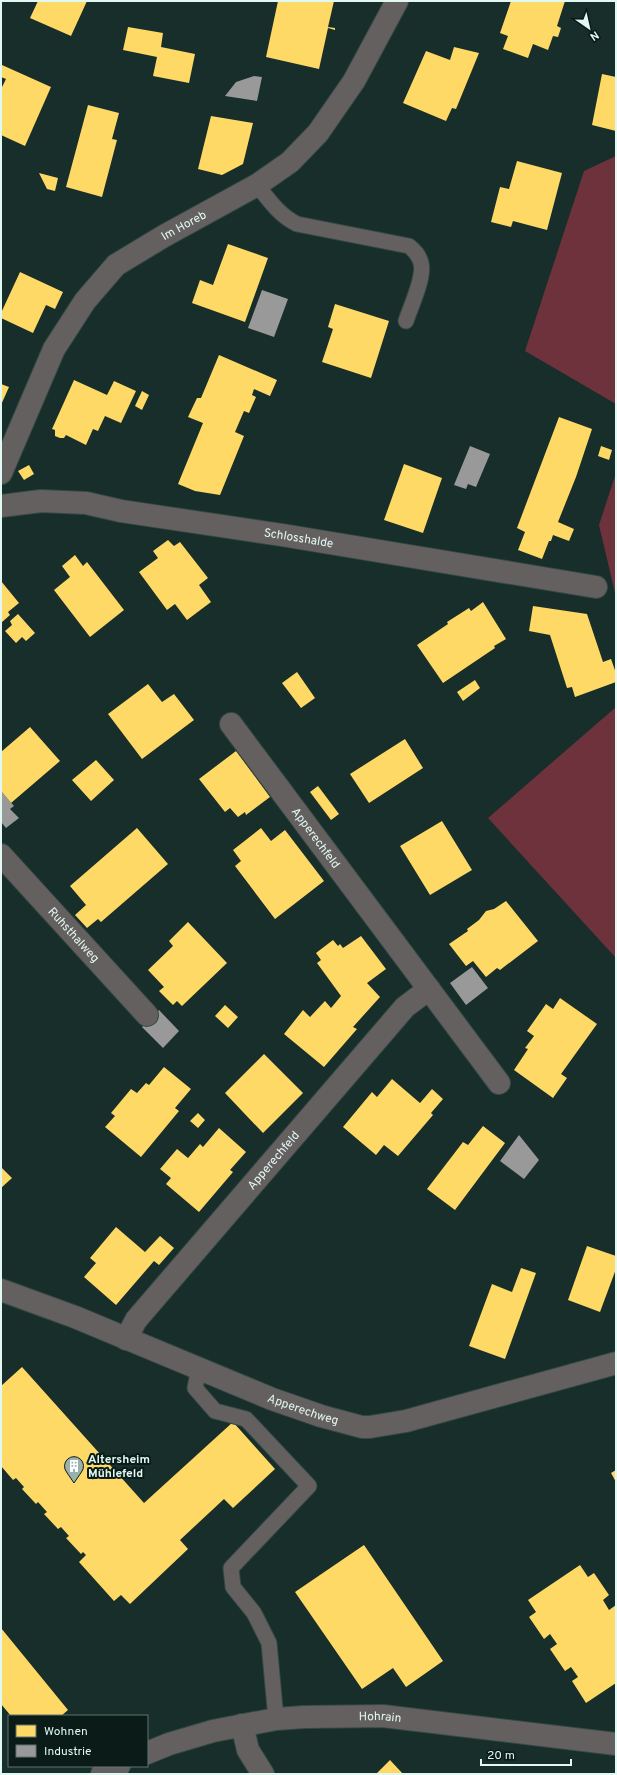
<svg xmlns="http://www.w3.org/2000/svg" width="617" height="1775" font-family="Overpass,sans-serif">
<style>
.green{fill:#6e323c}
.homes{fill:#ffd966}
.industry{fill:#999}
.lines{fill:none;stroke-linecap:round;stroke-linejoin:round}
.lane-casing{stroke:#354944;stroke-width:17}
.street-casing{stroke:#354944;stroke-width:24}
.lane{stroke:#656060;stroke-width:15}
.street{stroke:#656060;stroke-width:22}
.labels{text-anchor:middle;stroke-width:4;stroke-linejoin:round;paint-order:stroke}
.street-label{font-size:12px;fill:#e2f8f3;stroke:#0a1b18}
.poi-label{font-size:12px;font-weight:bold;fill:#e2f8f3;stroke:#0a1b18;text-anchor:start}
</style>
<rect width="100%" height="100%" fill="#172e2a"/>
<path class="green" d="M 616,156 L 616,404 L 525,351 L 584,171 Z
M 616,473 L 616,597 L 599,525 Z
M 616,707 L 616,958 L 488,818 Z"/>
<path class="homes" d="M 38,1 L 87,1 L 71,36 L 30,18 Z
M 278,1 L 334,1 L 328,27 L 335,28 L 335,30 L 328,28 L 319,69 L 266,57 Z
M 511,1 L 565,1 L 557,26 L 561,28 L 558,37 L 553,36 L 548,50 L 533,44 L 528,58 L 503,49 L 508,36 L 500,33 Z
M 128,27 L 163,33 L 161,47 L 195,54 L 189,83 L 153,76 L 157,57 L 123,50 Z
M 454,47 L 479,53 L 456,109 L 452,108 L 446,121 L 403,103 L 426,51 L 450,60 Z
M 2,65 L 51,87 L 25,146 L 1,135 L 1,89 L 6,79 L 1,77 Z
M 602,74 L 616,77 L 616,131 L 592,125 Z
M 88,105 L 119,113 L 112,139 L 117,140 L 102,197 L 66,187 Z
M 211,116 L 253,123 L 243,164 L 222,175 L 198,169 Z
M 517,161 L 562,173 L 547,230 L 513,221 L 511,227 L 491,222 L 500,187 L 509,189 Z
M 39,173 L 58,178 L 55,191 L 47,189 Z
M 228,244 L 268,258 L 245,322 L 192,303 L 200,280 L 213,285 Z
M 20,272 L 63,292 L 55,309 L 46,305 L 33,333 L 1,318 L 1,313 Z
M 335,304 L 389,321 L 371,378 L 322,362 L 333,329 L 328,327 Z
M 219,355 L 277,380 L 270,396 L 254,389 L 252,395 L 256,397 L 249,413 L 244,411 L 235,432 L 244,436 L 220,495 L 195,491 L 178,484 L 203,423 L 188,417 L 197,398 L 201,398 Z
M 74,380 L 107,395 L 114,381 L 136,391 L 121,423 L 105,416 L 98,431 L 93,429 L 86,445 L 66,435 L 64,438 L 60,438 L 55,436 L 55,430 L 52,429 Z
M 1,384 L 9,387 L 1,405 Z
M 142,391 L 149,395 L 142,410 L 135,406 Z
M 559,417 L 592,429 L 576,477 L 558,522 L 574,529 L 569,541 L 553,535 L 551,541 L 549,541 L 542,559 L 518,550 L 525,532 L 517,528 Z
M 601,446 L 612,450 L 609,460 L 598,456 Z
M 404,464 L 442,478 L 423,533 L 384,520 Z
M 29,465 L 34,474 L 24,480 L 18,471 Z
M 168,540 L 174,546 L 180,542 L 208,578 L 199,585 L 211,602 L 187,620 L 175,604 L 167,610 L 139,572 L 158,558 L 153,551 Z
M 75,555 L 83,566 L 87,562 L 124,610 L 90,637 L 54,590 L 70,577 L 62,566 Z
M 1,581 L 19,603 L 8,612 L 10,615 L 1,623 Z
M 483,602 L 506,639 L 494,646 L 495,648 L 443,683 L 417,645 L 448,624 L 447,622 L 469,608 L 471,611 Z
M 533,606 L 587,614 L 603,662 L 611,659 L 616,673 L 616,682 L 575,697 L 572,687 L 567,688 L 550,635 L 529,631 Z
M 18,614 L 35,633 L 26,641 L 22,637 L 16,643 L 5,631 L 12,625 L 10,621 Z
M 297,672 L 315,698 L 301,708 L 282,683 Z
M 475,680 L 480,688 L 463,701 L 457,692 Z
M 148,684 L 162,702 L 174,694 L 194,720 L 142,759 L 108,714 Z
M 30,727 L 60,761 L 11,803 L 1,791 L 1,752 Z
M 405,739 L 423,768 L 369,803 L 350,774 Z
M 236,751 L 270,797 L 246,815 L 245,812 L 238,817 L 230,808 L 225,812 L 199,779 Z
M 96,760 L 114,780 L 91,801 L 72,780 Z
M 318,786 L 339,814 L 331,820 L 310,792 Z
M 442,821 L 472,870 L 430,895 L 400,846 Z
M 137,828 L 168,864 L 101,922 L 98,919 L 87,928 L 75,915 L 86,905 L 70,886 Z
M 261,828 L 271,841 L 285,830 L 324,881 L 275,919 L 235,866 L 241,861 L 233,850 Z
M 506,901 L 538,941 L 500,970 L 497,968 L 486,977 L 473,961 L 466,966 L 449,944 L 468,931 L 467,929 L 479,920 L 486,911 L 494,909 Z
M 188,922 L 227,963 L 182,1006 L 177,1001 L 173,1005 L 159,991 L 164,987 L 148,970 L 173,946 L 169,941 Z
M 361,936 L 386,969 L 367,983 L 380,997 L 353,1027 L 357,1029 L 324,1067 L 284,1034 L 303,1010 L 310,1017 L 325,1001 L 331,1008 L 341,996 L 317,963 L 321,960 L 316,953 L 333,940 L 338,946 L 340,944 L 343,948 Z
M 560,998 L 597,1024 L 561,1074 L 567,1078 L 553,1098 L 514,1070 L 528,1049 L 525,1048 L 534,1036 L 527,1031 L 546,1004 L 553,1009 Z
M 225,1005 L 238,1017 L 228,1028 L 215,1016 Z
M 264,1054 L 303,1093 L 263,1133 L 225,1093 Z
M 164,1067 L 191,1089 L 175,1108 L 179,1111 L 141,1157 L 105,1127 L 115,1116 L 111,1113 L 131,1089 L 137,1093 L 146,1083 L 149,1085 Z
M 392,1079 L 420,1103 L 432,1089 L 443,1099 L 431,1113 L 433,1115 L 398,1156 L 384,1145 L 376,1155 L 343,1127 L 372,1092 L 377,1097 Z
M 198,1113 L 205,1120 L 198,1128 L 190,1121 Z
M 483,1126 L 505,1143 L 455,1210 L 427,1189 L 463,1142 L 468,1145 Z
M 219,1128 L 246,1152 L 230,1170 L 233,1172 L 199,1212 L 166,1184 L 171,1178 L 160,1169 L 177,1149 L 188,1158 L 200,1144 L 203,1147 Z
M 1,1167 L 12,1178 L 1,1188 Z
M 116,1227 L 145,1252 L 160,1236 L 174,1248 L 159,1265 L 154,1261 L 116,1305 L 84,1277 L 96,1263 L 90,1258 Z
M 587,1246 L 616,1256 L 616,1269 L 600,1312 L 568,1300 Z
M 521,1268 L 536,1273 L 505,1359 L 469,1346 L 492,1284 L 512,1292 Z
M 22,1367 L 144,1503 L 233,1422 L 275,1469 L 233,1508 L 224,1499 L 180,1540 L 188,1549 L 130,1604 L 121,1595 L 114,1601 L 79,1562 L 86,1555 L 83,1552 L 81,1554 L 66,1538 L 69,1536 L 61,1527 L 58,1529 L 44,1514 L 47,1512 L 38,1502 L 36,1504 L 22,1489 L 24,1487 L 16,1478 L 13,1480 L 1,1466 L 1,1386 Z
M 616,1470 L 616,1482 L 611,1473 Z
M 364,1545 L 443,1661 L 406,1687 L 393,1668 L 362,1689 L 295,1592 Z
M 580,1565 L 588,1577 L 594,1573 L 609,1595 L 603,1600 L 609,1610 L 616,1605 L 616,1683 L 586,1703 L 572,1681 L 578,1677 L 571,1667 L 565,1671 L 550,1649 L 557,1644 L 550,1634 L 544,1639 L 529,1617 L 536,1612 L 528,1600 Z
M 1,1628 L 68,1710 L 61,1716 L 11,1716 L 1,1704 Z
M 390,1760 L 403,1774 L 376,1774 Z"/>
<path class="industry" d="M 254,76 L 262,77 L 257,101 L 225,96 L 236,82 Z
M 262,290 L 288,299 L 274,337 L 248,328 Z
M 470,446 L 490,454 L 476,487 L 468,484 L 466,489 L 454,485 Z
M 1,791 L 14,806 L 10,809 L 19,818 L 6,828 L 1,822 Z
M 472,967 L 488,988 L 466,1005 L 450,983 Z
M 159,1010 L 179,1031 L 163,1048 L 142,1027 Z
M 519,1135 L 539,1160 L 524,1179 L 500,1161 Z"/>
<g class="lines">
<g class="lane-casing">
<path id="lane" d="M 257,185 C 269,200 279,215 297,224 L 409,246 C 415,251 419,255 421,263 C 425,277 410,308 406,321
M 199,1368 L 195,1388 L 215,1411 L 246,1419 L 309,1486 L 231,1568 L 233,1587 L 254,1613 L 269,1643 L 276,1719"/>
</g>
<g class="street-casing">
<g id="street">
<path id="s1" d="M 1,473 L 54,349 L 85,301 L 116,265 L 164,236 L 257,185 L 290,162 L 318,133 L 354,81 L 397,1"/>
<path id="s2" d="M 1,506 L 41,501 L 86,503 L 121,511 L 282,535 L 596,587"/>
<path id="s3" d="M 231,724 L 499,1083"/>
<path id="s4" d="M 1,855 L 147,1015"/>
<path id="s5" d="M 1,1290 L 75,1317 L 272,1399 L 321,1416 L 362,1427 L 370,1427 L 406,1421 L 616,1363"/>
<path id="s6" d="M 126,1339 L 136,1320 L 405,1007 L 429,989"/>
<path d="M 242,1725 L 248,1750 L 263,1774"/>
<path id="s7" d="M 147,1753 L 169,1744 L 213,1731 L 276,1719 L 304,1717 L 383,1716 L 616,1744"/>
<path d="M 102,1774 L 119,1766"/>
</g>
</g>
<use href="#lane" class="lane"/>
<use href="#street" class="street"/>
</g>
<defs>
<g id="building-pin" transform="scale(1)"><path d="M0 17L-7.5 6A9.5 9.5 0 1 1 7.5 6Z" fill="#9bb1ad" stroke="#0a1b18"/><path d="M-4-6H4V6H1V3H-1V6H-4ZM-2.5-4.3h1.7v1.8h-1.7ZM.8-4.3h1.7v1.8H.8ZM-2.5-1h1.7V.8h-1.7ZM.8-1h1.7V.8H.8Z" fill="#fff"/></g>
</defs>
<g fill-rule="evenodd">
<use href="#building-pin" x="74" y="1466"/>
</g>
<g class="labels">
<g class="street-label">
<text dy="4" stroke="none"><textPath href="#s1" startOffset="318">Im Horeb</textPath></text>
<text dy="4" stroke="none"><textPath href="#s2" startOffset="301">Schlosshalde</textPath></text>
<text dy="4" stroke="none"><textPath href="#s3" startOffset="142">Apperechfeld</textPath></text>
<text dy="4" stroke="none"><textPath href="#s4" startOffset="108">Ruhsthalweg</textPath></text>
<text dy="4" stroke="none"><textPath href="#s6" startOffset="232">Apperechfeld</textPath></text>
<text dy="4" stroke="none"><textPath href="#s5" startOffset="325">Apperechweg</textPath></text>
<text dy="4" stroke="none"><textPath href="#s7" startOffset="238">Hohrain</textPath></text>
</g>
<g class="poi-label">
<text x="88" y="1463">Altersheim<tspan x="88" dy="14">Mühlefeld</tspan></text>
</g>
</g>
<rect width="617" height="1775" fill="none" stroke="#e2f8f3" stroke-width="4"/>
<rect x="8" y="1715" width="140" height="52" fill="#0a1b18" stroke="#607370"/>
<rect x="16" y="1725" width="20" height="12" fill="#ffd966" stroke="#607370"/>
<text x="44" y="1735" font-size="12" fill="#e2f8f3">Wohnen</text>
<rect x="16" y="1745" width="20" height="12" fill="#999999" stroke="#607370"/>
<text x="44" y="1755" font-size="12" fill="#e2f8f3">Industrie</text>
<g transform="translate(589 28) rotate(146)" stroke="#0a1b18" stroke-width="3" paint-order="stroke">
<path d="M0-3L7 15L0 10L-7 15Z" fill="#e2f8f3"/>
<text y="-6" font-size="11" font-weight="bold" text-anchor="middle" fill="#e2f8f3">N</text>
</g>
<path d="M481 1759v6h90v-6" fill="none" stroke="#e2f8f3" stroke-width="2"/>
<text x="487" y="1759" font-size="12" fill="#e2f8f3" stroke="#0a1b18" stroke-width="3" paint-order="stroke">20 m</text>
</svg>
